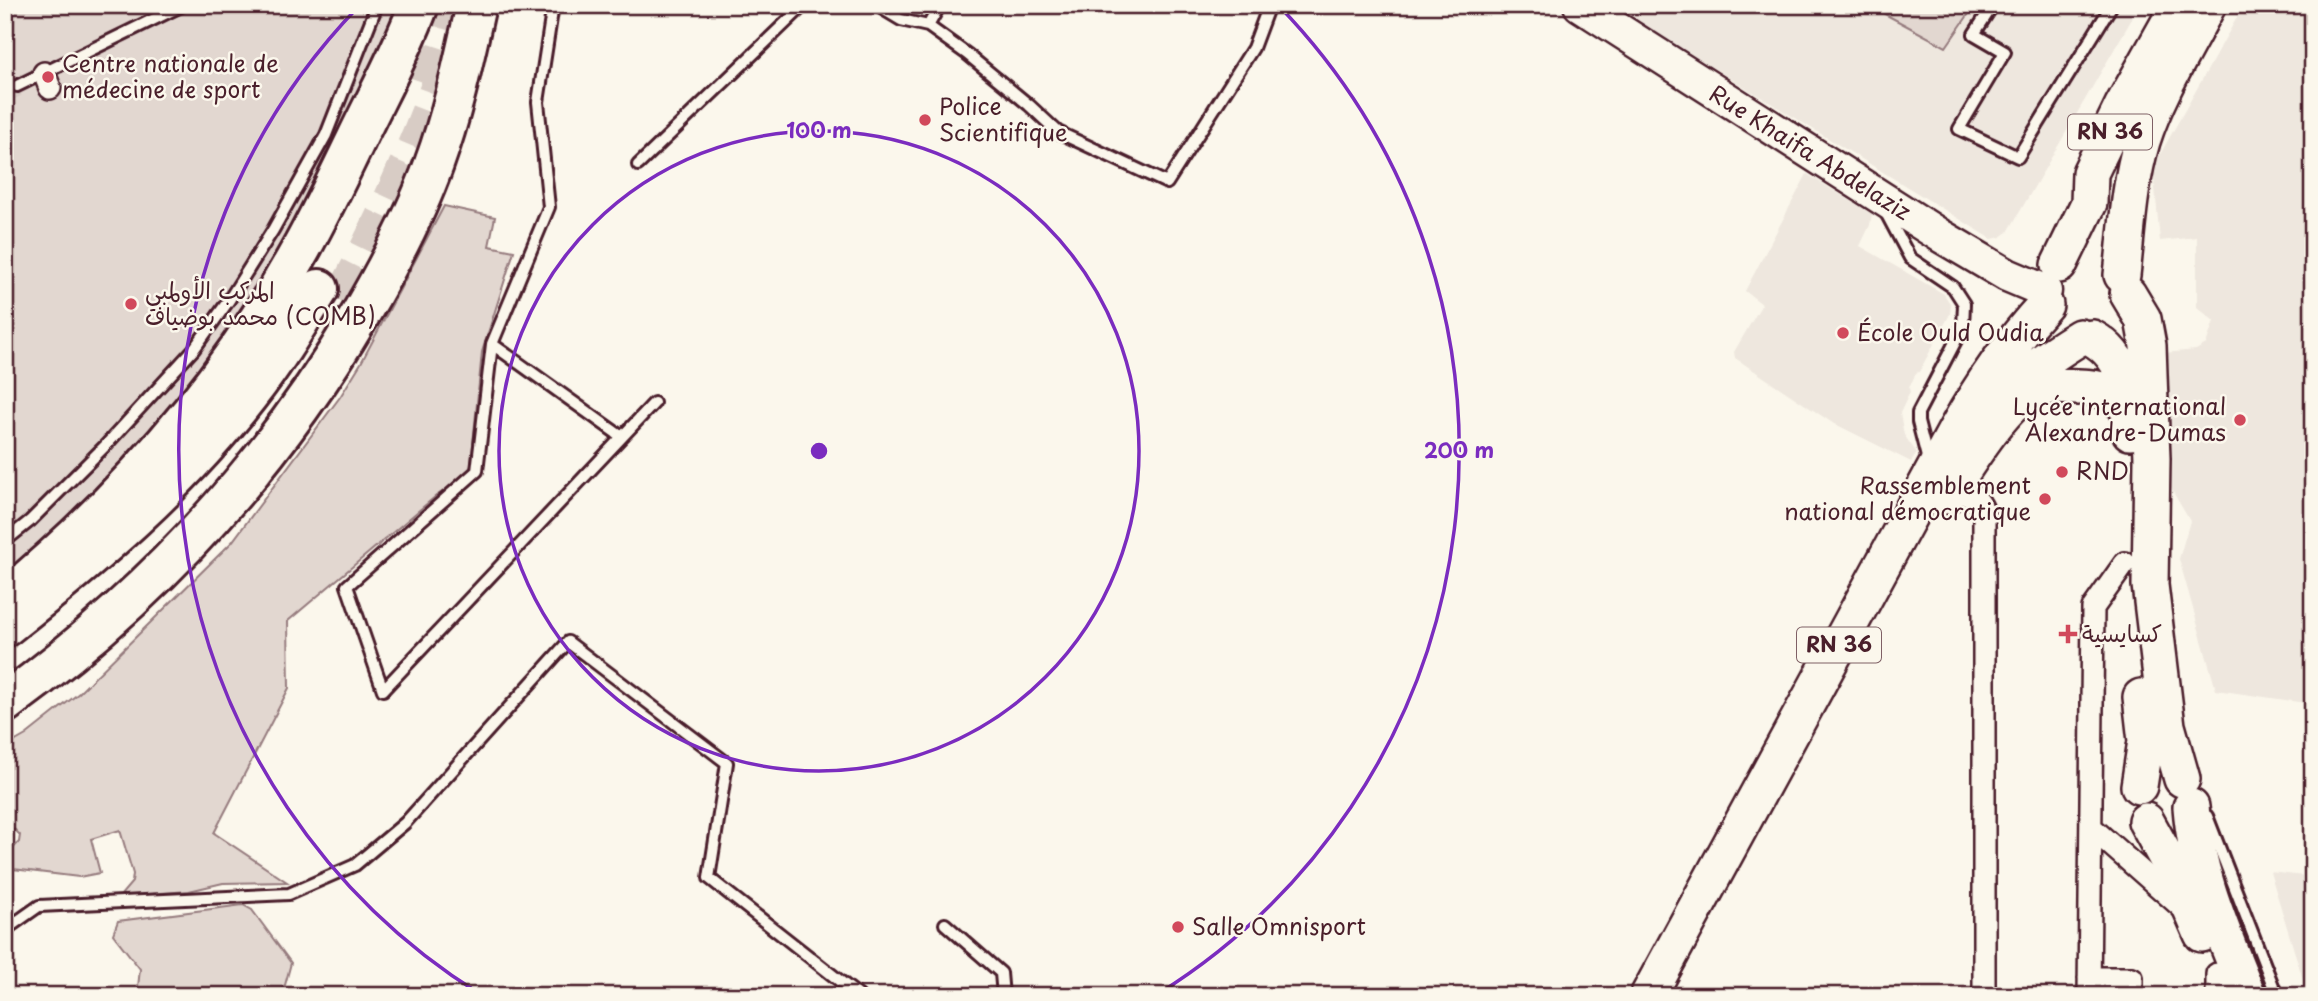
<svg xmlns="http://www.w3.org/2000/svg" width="2318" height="1001" font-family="'Playpen Sans','Playpen Sans Arabic',sans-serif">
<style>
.built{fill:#eee7de}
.green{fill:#e2d7d0;stroke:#967b7e;stroke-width:2}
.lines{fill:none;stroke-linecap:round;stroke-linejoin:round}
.street-tunnel{stroke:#d8ccc5;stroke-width:21;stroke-dasharray:21 10;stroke-linecap:butt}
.highway-tunnel{stroke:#d8ccc5;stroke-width:38;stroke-dasharray:38 19;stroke-linecap:butt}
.lane-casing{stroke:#4a1f2b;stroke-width:16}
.street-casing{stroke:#4a1f2b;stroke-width:26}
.secondary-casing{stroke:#4a1f2b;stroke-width:37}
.primary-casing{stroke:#4a1f2b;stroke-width:40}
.highway-casing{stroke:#4a1f2b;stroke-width:44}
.lane{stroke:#fbf7ec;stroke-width:10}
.street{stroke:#fbf7ec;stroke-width:21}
.secondary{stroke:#fbf7ec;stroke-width:32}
.primary{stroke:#fbf7ec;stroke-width:35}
.highway{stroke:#fbf7ec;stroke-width:38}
.ring{fill:none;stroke:#7b2cbf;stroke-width:3.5}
.poi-dot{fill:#d1495b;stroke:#fbf7ec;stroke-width:2.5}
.labels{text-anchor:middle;stroke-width:5;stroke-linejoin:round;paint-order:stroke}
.shield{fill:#fbf7ec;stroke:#7f6065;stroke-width:2}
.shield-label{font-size:21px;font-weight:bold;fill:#4a1f2b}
.poi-label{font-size:23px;fill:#4a1f2b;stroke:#fbf7ec;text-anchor:start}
.street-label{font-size:23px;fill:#4a1f2b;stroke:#fbf7ec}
.centre{fill:#7b2cbf;stroke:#fbf7ec;stroke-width:3.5}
.ring-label{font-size:21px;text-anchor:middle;font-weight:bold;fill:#7b2cbf;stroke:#fbf7ec;stroke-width:5;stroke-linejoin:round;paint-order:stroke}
</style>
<rect width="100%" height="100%" fill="#fbf7ec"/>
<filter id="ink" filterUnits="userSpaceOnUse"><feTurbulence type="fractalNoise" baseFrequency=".0143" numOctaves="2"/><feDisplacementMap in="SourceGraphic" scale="14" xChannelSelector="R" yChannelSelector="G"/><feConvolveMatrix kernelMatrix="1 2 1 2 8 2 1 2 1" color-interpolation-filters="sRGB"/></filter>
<g filter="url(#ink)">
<path class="built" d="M 1611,5 L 2140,5 L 2008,232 L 2001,237 L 1992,239 Z
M 2244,5 L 2313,5 L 2313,704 L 2216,690 L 2179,559 L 2190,521 L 2170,487 L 2164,353 L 2196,350 L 2206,344 L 2214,321 L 2197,307 L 2197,237 L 2160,241 L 2153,167 Z
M 1807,174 L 1872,214 L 1870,225 L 1860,246 L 1944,294 L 1951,305 L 1950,314 L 1919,372 L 1916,373 L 1909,388 L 1910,392 L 1900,413 L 1904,435 L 1917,453 L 1911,462 L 1831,422 L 1735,358 L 1734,352 L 1762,304 L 1745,291 Z
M 2270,872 L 2313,877 L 2313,996 L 2308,996 Z"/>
<path class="green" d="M 5,5 L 371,5 L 406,11 L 339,154 L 205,377 L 5,585 Z
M 1868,5 L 1975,5 L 1946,47 Z
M 444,206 L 495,217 L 489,246 L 514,251 L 482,352 L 471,465 L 468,475 L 436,496 L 288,621 L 289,688 L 214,833 L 287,882 L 223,883 L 189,891 L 120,896 L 132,882 L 133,874 L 120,830 L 91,839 L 100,873 L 79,877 L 5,868 L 5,857 L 19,842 L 20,835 L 15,830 L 5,827 L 5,747 L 26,735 L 79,693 L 232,542 L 340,397 L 361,363 Z
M 243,905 L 252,910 L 291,963 L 285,985 L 275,996 L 137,996 L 140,969 L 113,934 L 118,921 Z"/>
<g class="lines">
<path class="street-tunnel" d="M 5,92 L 17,86"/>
<path class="highway-tunnel" d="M 417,80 L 442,5
M 342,302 C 384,221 423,138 452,51"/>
<g class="lane-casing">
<path id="lane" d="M 553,5 L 538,102 L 549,207 L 492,344 L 477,471 L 347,586 L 383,690 L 654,403
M 876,5 L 901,20 L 928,26 L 967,54 L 1029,105 L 1058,132 L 1167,183 L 1253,48 L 1269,5
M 1993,5 L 1974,34 L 2005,52 L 1959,129 L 2018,157 L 2112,5
M 928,26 L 940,5
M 17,86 L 183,5
M 638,165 L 804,5
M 1885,211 L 1910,258 L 1953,287 L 1964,304 L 1963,327 L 1918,413 L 1918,422 L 1928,461
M 492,344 L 622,437
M 5,541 L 30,521 L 106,445 L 194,349 L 229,300 L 273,230 L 326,135 L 377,5
M 2207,816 L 2277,996
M 945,924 L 1001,973 L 1003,996
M 5,930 L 39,906 L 289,894 L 355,865 L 405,823 L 568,642 L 727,763 L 709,878 L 859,996"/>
</g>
<g class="street-casing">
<path id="street" d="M 44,73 L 50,88
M 1946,496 C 1964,490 1978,494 1984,513 L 1984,996
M 2092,828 L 2185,910
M 2089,978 L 2132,978 L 2132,996
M 2089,996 L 2093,608 L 2125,563
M 2217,996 L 2217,974"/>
</g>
<g class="secondary-casing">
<path id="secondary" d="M 1580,5 L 1941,236 L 2007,275 L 2045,291"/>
</g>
<g class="primary-casing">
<path id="primary" d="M 2059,265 L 2089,203 L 2090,173 L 2123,105 L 2179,5
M 2122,275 C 2127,230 2129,185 2142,141 C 2157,94 2185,49 2208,5
M 2128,294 L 2143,319 L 2148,346 L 2152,459 L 2150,585 L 2167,726 L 2182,779
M 2092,338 C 2127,357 2130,395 2130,432
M 1980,432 C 2009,384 2033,366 2080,337
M 1946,496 C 1965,468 2005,400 2035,389 C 2048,384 2065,387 2079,387 C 2101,387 2116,393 2130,411
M 2139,786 L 2146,741 L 2141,697
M 2191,807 C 2196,873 2224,935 2248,996
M 2146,821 L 2179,881 L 2202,934
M 1648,996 L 1957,428 C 1982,383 2010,343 2045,305"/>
</g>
<g class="highway-casing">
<path id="highway" d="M 5,599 C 121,503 222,389 296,258 C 318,220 337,179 356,140 C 377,96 402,51 419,5
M 5,627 C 93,558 180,484 248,396 C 275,362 297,325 319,289
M 5,703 C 150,597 269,470 360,315 C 388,267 415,217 434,164 C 453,112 464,59 476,5"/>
</g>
<use href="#lane" class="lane"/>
<use href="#street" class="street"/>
<use href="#secondary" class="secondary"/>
<use href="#primary" class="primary"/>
<use href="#highway" class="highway"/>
</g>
</g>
<g class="ring">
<circle cx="819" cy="451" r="320"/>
<path d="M480 994A640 640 0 0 1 359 6M1279 6A640 640 0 0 1 1158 994"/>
</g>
<g class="poi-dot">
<circle cx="48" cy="77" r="7"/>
<circle cx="925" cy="120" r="7"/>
<circle cx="131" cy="304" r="7"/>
<circle cx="1843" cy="333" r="7"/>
<circle cx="2240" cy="420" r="7"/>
<circle cx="2062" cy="472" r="7"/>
<circle cx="2045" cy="499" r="7"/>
<path d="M2064.5 623.5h7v7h7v7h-7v7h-7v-7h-7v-7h7z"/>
<circle cx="1178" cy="927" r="7"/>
</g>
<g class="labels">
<g class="shield">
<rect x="2068" y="114.5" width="84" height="35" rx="5"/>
<rect x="1797" y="627.5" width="84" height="35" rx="5"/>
</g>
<g class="shield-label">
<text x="2110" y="139">RN 36</text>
<text x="1839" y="652">RN 36</text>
</g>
<g class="poi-label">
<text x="62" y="72">Centre nationale de<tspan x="62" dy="26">médecine de sport</tspan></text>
<text x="939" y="115">Police<tspan x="939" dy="26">Scientifique</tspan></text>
<text x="145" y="299">المركب الأولمبي<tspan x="145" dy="26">محمد بوضياف (COMB)</tspan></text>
<text x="1857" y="341">École Ould Oudia</text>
<text x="2226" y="415" text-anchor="end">Lycée international<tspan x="2226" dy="26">Alexandre-Dumas</tspan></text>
<text x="2076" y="480">RND</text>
<text x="2031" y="494" text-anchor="end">Rassemblement<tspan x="2031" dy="26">national démocratique</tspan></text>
<text x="2082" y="642">كسايسية</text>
<text x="1192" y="935">Salle Omnisport</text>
</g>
<g class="street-label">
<text transform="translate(1810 153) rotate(32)" y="8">Rue Khaifa Abdelaziz</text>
</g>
</g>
<circle cx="819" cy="451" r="10" class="centre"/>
<g class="ring-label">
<text x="819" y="138">100 m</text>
<text x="1459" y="458">200 m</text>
</g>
<rect width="2318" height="1001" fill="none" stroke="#fbf7ec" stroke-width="28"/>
<rect x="14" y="14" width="2290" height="973" fill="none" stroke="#4a1f2b" stroke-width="2.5" filter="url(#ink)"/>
</svg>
